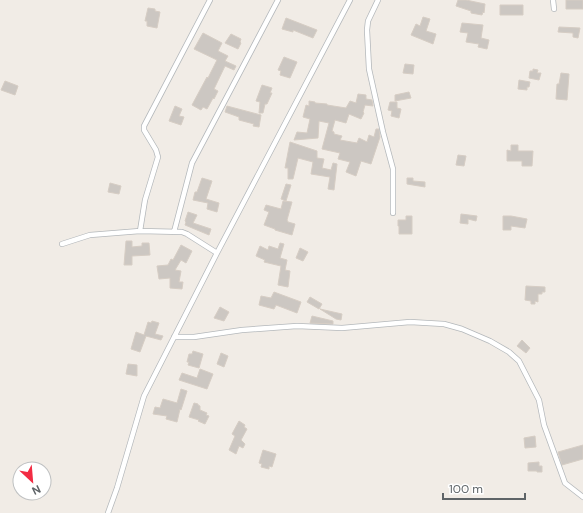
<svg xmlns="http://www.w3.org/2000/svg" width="583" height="513" font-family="'DM Sans',sans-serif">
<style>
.building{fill:#ccc7c2;stroke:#d6cdc4}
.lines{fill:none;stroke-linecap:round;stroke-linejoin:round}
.minor-casing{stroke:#b4b8bb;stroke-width:6}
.minor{stroke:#fff;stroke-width:4.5}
</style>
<rect width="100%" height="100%" fill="#f1ece6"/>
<path class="building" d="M 458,0 L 466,0 L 485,4 L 484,13 L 483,12 L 482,15 L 471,13 L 471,11 L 456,6 Z
M 566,0 L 583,0 L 583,9 L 566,9 Z
M 500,5 L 523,5 L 523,15 L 500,15 Z
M 148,8 L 155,9 L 155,11 L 160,12 L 157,28 L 147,26 L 147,21 L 145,21 Z
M 423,17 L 430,19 L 426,31 L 436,34 L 433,44 L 411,35 L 416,24 L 420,26 Z
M 286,18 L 317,30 L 313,38 L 293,30 L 293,32 L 282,29 Z
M 462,23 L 483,25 L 481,38 L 489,40 L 487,49 L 478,47 L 479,44 L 466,42 L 468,33 L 460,32 Z
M 559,27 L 580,28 L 578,38 L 573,37 L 573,33 L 558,32 Z
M 203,33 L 222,43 L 218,51 L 228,56 L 225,61 L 236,66 L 234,70 L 225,66 L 214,89 L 218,91 L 214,99 L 213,98 L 207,109 L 203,107 L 201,110 L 192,105 L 207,77 L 208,78 L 217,60 L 194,49 Z
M 231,34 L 241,39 L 240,42 L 241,43 L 238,49 L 225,43 Z
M 284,57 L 297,62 L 290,78 L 280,75 L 281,71 L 278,70 Z
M 405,64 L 414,65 L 413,74 L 403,73 Z
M 533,69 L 538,70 L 537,73 L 541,73 L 539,80 L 529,78 L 530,71 L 533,71 Z
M 561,73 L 569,74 L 567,100 L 556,99 L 557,84 L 559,84 Z
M 519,80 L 530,82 L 529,87 L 527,87 L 527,90 L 518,89 Z
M 5,81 L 18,86 L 15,95 L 1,90 Z
M 262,85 L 272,88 L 270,93 L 272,93 L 267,104 L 265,104 L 263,113 L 259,113 L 260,102 L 256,101 Z
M 409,92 L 411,98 L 395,101 L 395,95 Z
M 358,94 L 366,95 L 366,99 L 372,100 L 373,106 L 365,105 L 363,112 L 364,113 L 361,119 L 349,114 L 346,123 L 335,120 L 332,131 L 334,132 L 334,134 L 342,136 L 340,140 L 357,143 L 359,138 L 367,142 L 369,135 L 374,137 L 376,129 L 379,129 L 380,137 L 371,164 L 361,161 L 356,176 L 346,172 L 350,162 L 338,159 L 340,153 L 322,149 L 329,123 L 319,121 L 318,138 L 294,140 L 297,132 L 307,133 L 310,119 L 303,117 L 306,105 L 309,106 L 309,101 L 315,102 L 315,103 L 327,104 L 327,105 L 346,108 L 350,101 L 356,103 Z
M 390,102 L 397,102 L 397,108 L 401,109 L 399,118 L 391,116 L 392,111 L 388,110 Z
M 175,106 L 182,109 L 179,116 L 184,117 L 181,125 L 169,121 Z
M 227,106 L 261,115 L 259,127 L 253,126 L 254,124 L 239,120 L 239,117 L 225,112 Z
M 290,142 L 317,151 L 317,158 L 324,159 L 322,168 L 331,170 L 333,163 L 337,164 L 334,190 L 328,189 L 330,177 L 311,174 L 313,162 L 298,158 L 293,179 L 288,179 L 288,168 L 285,168 Z
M 511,145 L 518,145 L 518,151 L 533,151 L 532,166 L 522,166 L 522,161 L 507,161 L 507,150 L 511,151 Z
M 458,155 L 466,156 L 464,166 L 456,165 Z
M 202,178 L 212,181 L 206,199 L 219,203 L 217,212 L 207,209 L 208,203 L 193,200 L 195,192 L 197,192 Z
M 407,178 L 413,178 L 413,181 L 425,182 L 425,187 L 407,184 Z
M 110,183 L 121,186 L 119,194 L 108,192 Z
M 286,184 L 291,185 L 286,201 L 281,199 Z
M 283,201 L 292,202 L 287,220 L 288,222 L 295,224 L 292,235 L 275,230 L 275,229 L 264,225 L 269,212 L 264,210 L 266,205 L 281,209 Z
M 188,212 L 197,215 L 193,223 L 211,229 L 209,235 L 185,225 L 186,222 L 185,221 Z
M 461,214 L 477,216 L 476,221 L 468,219 L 468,224 L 460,223 Z
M 406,216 L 412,216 L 412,234 L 399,234 L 399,226 L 398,226 L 398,220 L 406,220 Z
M 503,216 L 511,216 L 527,219 L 525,228 L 511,226 L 511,230 L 503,230 Z
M 126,241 L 132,241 L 132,247 L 142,246 L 142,243 L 149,243 L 150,255 L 132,256 L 132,265 L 124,265 Z
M 280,243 L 284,244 L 280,258 L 287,260 L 285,270 L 290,271 L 288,287 L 278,285 L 281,266 L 264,262 L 265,260 L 256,256 L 260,246 L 268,250 L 269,246 L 278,249 Z
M 181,245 L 192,251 L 186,263 L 181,260 L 175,270 L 181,271 L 179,282 L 183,282 L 182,289 L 170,288 L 170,278 L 159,279 L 157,266 L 168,265 L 171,259 L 173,260 Z
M 300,248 L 308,252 L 303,261 L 296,258 Z
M 526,286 L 545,287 L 545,292 L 542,292 L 542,294 L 538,294 L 538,302 L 535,301 L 535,304 L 531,304 L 531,301 L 525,300 Z
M 274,292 L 301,302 L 297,313 L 276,305 L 274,309 L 259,305 L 261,296 L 271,298 Z
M 310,297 L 322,304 L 319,309 L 307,302 Z
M 220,307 L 229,312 L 224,321 L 214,318 Z
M 320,309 L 342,314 L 341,320 L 336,319 Z
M 312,316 L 333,321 L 333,324 L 310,323 Z
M 152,321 L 159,323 L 155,334 L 163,336 L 161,340 L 146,336 L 140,352 L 131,349 L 136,332 L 144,335 L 148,322 L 151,323 Z
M 522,340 L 530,348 L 526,353 L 517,346 Z
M 193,351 L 203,354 L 199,368 L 188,365 L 189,362 L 187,362 L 189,354 L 192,354 Z
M 221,353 L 228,356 L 224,367 L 217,364 Z
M 128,364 L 137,365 L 137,376 L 126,374 Z
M 200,369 L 213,374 L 207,389 L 179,380 L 182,373 L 197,378 Z
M 181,389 L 187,391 L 181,410 L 180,409 L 177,422 L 166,419 L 167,416 L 153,414 L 155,407 L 160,408 L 163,399 L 177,403 Z
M 194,403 L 198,404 L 198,405 L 200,406 L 200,410 L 207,413 L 206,415 L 209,416 L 205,424 L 198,421 L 199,420 L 189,417 Z
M 239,421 L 245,425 L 244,427 L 247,429 L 241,440 L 245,444 L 243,448 L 239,446 L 236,454 L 229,450 L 235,436 L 232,434 Z
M 535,436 L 536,447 L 525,448 L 524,438 Z
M 583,445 L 583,459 L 562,465 L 558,452 Z
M 263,450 L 276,454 L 272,467 L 269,466 L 269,469 L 261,467 L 262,464 L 259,463 Z
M 539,462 L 539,466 L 542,466 L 542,472 L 537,472 L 537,471 L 528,471 L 528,463 Z"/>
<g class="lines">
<g class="minor-casing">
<path id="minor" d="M 378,0 L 368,21 L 367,30 L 369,69 L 383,132 L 393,169 L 393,213
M 553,0 L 554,9
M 140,231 L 145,200 L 158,157 L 156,150 L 144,130 L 144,126 L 210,0
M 174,232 L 192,163 L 278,0
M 62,244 L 90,235 L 140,231 L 182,232 L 187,234 L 217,253
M 174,337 L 194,337 L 242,330 L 297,326 L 342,328 L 410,322 L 444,324 L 462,329 L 490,341 L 509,352 L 519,361 L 539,400 L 544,425 L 565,483 L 583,497
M 108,513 L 117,488 L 144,396 L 217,253 L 350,0"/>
</g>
<use href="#minor" class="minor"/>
</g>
<g transform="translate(32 481) rotate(154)"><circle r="19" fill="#ffffff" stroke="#bfc1c2"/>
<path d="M0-3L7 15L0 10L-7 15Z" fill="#f22c43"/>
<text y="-6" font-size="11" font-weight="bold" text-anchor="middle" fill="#5e6467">N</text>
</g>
<path d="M443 493v6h82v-6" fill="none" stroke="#5e6467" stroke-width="2"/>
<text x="449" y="493" font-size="12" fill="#5e6467" stroke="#ffffff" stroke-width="3" paint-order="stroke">100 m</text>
</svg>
